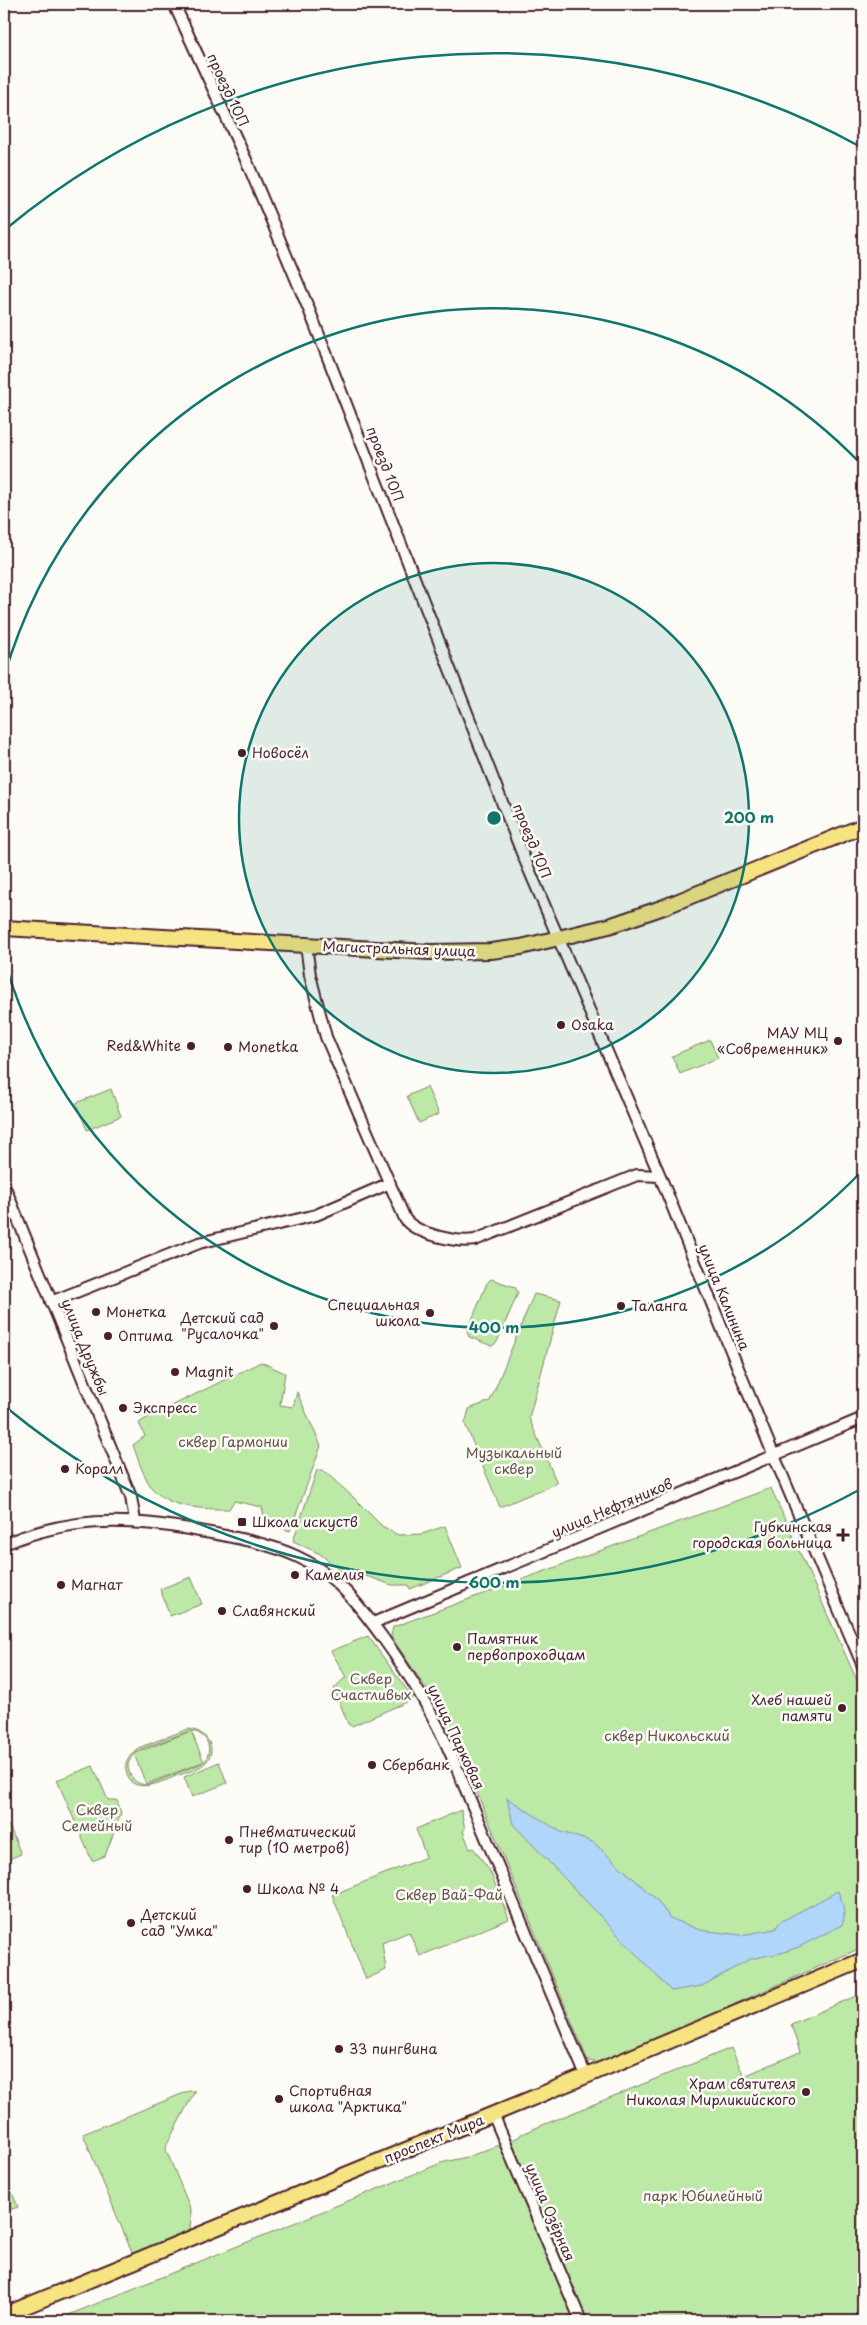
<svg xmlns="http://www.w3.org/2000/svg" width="867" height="2325" font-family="'Playpen Sans',sans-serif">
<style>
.green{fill:#bce9a6;stroke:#838468;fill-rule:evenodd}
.water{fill:#b0d6f9;stroke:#878da7}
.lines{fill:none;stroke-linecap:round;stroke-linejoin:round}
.minor-casing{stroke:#4a1f2b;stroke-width:14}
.major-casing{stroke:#4a1f2b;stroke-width:18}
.minor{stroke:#fdfcf7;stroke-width:10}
.major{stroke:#f6e381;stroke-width:14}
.ring{fill:none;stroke:#0f766e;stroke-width:2.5}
.poi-dot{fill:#4a1f2b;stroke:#fdfcf7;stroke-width:2}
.labels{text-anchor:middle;stroke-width:5;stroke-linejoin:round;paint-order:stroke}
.street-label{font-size:14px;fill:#4a1f2b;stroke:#fdfcf7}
.poi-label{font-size:14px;fill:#4a1f2b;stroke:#fdfcf7;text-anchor:start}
.park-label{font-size:14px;fill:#66524a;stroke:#fdfcf7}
.centre{fill:#0f766e;stroke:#fdfcf7;stroke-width:2.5}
.ring-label{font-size:15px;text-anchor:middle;font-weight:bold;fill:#0f766e;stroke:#fdfcf7;stroke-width:5;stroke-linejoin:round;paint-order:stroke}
</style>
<rect width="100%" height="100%" fill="#fdfcf7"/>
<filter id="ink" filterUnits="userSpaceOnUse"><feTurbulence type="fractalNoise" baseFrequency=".02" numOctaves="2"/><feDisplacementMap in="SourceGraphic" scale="10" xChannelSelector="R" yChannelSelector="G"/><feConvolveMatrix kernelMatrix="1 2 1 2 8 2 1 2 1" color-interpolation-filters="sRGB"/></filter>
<g filter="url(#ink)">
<path class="green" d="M 710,1040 L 718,1058 L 680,1074 L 672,1056 Z
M 427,1087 L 439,1114 L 419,1123 L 407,1096 Z
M 111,1089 L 121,1116 L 87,1130 L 76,1103 Z
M 491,1279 L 515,1287 L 518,1293 L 497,1342 L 492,1346 L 469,1337 L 467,1332 L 487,1283 Z
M 534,1294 L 561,1300 L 529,1418 L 557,1483 L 500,1507 L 465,1424 L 469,1409 L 490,1401 Z
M 261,1362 L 285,1373 L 280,1405 L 293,1407 L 297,1392 L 321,1446 L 290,1531 L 265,1522 L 262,1507 L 234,1501 L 229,1509 C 204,1509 169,1509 152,1488 C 143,1476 138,1459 133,1445 L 145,1436 L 139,1423 L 145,1419 Z
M 317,1470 L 323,1470 L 352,1496 L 382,1526 L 398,1535 L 422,1534 L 445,1526 L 462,1568 L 410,1589 L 408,1585 L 392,1585 L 366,1576 L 357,1584 L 320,1554 L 293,1541 Z
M 771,1488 L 863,1694 L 863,1947 L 602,2063 L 588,2061 L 463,1759 L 431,1696 L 391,1636 L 393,1627 Z
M 191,1577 L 202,1604 L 170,1616 L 160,1589 Z
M 368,1636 L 412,1697 L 411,1700 L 352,1726 L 348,1724 L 334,1688 L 346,1677 L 331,1651 Z
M 188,1729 C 206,1730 220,1750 204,1764 C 197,1770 185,1773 176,1776 C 158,1784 125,1798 126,1764 L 130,1755 L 138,1748 ZM 190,1731 L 134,1754 L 146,1784 L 203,1762 L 202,1763 L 148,1785 C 136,1785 128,1777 128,1764 L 132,1756 L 139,1750 ZM 191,1731 C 207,1733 214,1749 204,1762 Z
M 219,1762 L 227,1783 L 192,1797 L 184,1777 Z
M 93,1766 L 108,1800 L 117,1800 L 121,1813 L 105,1856 L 92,1861 L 57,1780 Z
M 461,1810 L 465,1829 L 463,1831 L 470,1849 L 473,1848 L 489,1869 L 509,1919 L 420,1956 L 409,1932 L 382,1943 L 386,1970 L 366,1979 L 332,1895 L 426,1857 L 416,1829 Z
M 9,1825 L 21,1854 L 4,1861 L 4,1827 Z
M 863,1993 L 863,2321 L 54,2321 L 441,2163 L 470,2156 L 519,2137 L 521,2134 L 731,2048 L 744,2076 L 800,2052 L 791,2024 Z
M 189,2091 L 195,2091 L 167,2144 L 166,2150 L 191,2210 L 190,2233 L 133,2255 L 83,2134 Z
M 6,2178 L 18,2207 L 4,2212 L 4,2179 Z"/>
<path class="water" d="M 507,1798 L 561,1832 L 593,1842 L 657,1900 L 670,1918 L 700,1930 L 741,1935 L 775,1929 L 780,1922 L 838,1891 C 842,1901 847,1915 842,1925 L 799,1947 L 781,1953 L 750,1959 L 702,1986 L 671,1991 L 513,1824 Z"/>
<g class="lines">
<g class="minor-casing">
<path id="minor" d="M 174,4 L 247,162 L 310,312 L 522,853 L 660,1176 L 769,1444 L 863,1666
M 306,945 L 310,975 L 326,1037 L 405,1219 C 416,1234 457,1243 475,1240 L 637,1175 L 660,1176
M 4,1185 L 131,1497 L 135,1521
M 51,1302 L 199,1243 L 316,1215 L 390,1183
M 4,1544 C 68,1518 121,1517 189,1529 C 225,1536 263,1541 296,1556 C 335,1573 359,1605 383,1638 C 412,1678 434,1714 453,1759 L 586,2076
M 373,1623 L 863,1418
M 493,2114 L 581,2321"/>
</g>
<g class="major-casing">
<path id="major" d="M 4,928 L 430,952 L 491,951 L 521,947 L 609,926 L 664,907 L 863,826
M 4,2315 L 586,2076 L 863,1960"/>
</g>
<use href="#minor" class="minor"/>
<use href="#major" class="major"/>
</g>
</g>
<circle cx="494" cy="818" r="255" fill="#0f766e" fill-opacity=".12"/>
<g class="ring">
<circle cx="494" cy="818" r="255"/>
<path d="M861 1172A510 510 0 0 1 4 959M4 677A510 510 0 0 1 861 464"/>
<path d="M859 1490A765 765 0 0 1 7 1408M7 228A765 765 0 0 1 859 146"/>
</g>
<g class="poi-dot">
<circle cx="242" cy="753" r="5"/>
<circle cx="561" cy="1025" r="5"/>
<circle cx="838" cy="1041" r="5"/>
<circle cx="191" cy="1046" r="5"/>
<circle cx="228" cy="1047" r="5"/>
<circle cx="621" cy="1306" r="5"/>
<circle cx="96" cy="1312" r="5"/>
<circle cx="430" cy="1313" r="5"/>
<circle cx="274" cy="1326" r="5"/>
<circle cx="108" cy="1336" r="5"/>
<circle cx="175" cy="1372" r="5"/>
<circle cx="123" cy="1408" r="5"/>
<circle cx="65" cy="1469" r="5"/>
<rect x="237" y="1517" width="10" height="10" rx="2.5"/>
<path d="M840.5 1527.5h5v5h5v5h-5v5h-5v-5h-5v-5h5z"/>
<circle cx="295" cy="1575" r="5"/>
<circle cx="61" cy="1585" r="5"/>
<circle cx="222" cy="1611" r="5"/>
<circle cx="457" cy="1647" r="5"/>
<circle cx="842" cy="1708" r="5"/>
<circle cx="372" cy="1765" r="5"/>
<circle cx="229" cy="1840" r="5"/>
<circle cx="247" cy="1889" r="5"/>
<circle cx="131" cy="1923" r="5"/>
<circle cx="339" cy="2049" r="5"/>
<circle cx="806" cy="2092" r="5"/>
<circle cx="279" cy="2099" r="5"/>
</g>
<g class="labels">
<g class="street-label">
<text transform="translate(228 90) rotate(65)" y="5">проезд 10П</text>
<text transform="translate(385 464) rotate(69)" y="5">проезд 10П</text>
<text transform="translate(532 841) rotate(68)" y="5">проезд 10П</text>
<text transform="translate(399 949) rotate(2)" y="5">Магистральная улица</text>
<text transform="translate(724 1297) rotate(68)" y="5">улица Калинина</text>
<text transform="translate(85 1347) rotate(68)" y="5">улица Дружбы</text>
<text transform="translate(612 1508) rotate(-23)" y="5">улица Нефтяников</text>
<text transform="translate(456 1737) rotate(65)" y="5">улица Парковая</text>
<text transform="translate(434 2139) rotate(-22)" y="5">проспект Мира</text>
<text transform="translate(550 2212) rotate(67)" y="5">улица Озёрная</text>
</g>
<g class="poi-label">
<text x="252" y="758">Новосёл</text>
<text x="571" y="1030">Osaka</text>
<text x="828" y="1038" text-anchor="end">МАУ МЦ<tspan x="828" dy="16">«Современник»</tspan></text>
<text x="181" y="1051" text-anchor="end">Red&amp;White</text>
<text x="238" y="1052">Monetka</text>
<text x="420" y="1310" text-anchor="end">Специальная<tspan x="420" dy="16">школа</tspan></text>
<text x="631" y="1311">Таланга</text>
<text x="106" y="1317">Монетка</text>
<text x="264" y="1323" text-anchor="end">Детский сад<tspan x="264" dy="16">"Русалочка"</tspan></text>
<text x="118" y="1341">Оптима</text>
<text x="185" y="1377">Magnit</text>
<text x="133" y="1413">Экспресс</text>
<text x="75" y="1474">Коралл</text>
<text x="252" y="1527">Школа искуств</text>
<text x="832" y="1532" text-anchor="end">Губкинская<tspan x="832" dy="16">городская больница</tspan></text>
<text x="305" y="1580">Камелия</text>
<text x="71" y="1590">Магнат</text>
<text x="232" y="1616">Славянский</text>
<text x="467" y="1644">Памятник<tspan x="467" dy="16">первопроходцам</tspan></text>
<text x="832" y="1705" text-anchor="end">Хлеб нашей<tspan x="832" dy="16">памяти</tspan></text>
<text x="382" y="1770">Сбербанк</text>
<text x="239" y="1837">Пневматический<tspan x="239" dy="16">тир (10 метров)</tspan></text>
<text x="257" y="1894">Школа № 4</text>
<text x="141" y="1920">Детский<tspan x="141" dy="16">сад "Умка"</tspan></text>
<text x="349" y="2054">33 пингвина</text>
<text x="796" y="2089" text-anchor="end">Храм святителя<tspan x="796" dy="16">Николая Мирликийского</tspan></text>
<text x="289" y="2096">Спортивная<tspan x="289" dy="16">школа "Арктика"</tspan></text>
</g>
<g class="park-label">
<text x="233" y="1447">сквер Гармонии</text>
<text x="514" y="1458">Музыкальный<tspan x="514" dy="16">сквер</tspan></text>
<text x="371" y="1684">Сквер<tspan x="371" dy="16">Счастливых</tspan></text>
<text x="667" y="1741">сквер Никольский</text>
<text x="97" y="1815">Сквер<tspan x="97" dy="16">Семейный</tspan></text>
<text x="449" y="1900">Сквер Вай-Фай</text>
<text x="703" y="2201">парк Юбилейный</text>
</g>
</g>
<circle cx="494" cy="818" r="8" class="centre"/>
<g class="ring-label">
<text x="749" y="823">200 m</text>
<text x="494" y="1333">400 m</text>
<text x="494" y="1588">600 m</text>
</g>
<rect width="867" height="2325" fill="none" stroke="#fdfcf7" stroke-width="20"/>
<rect x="10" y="10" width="847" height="2305" fill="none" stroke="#4a1f2b" stroke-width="2" filter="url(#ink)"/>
</svg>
